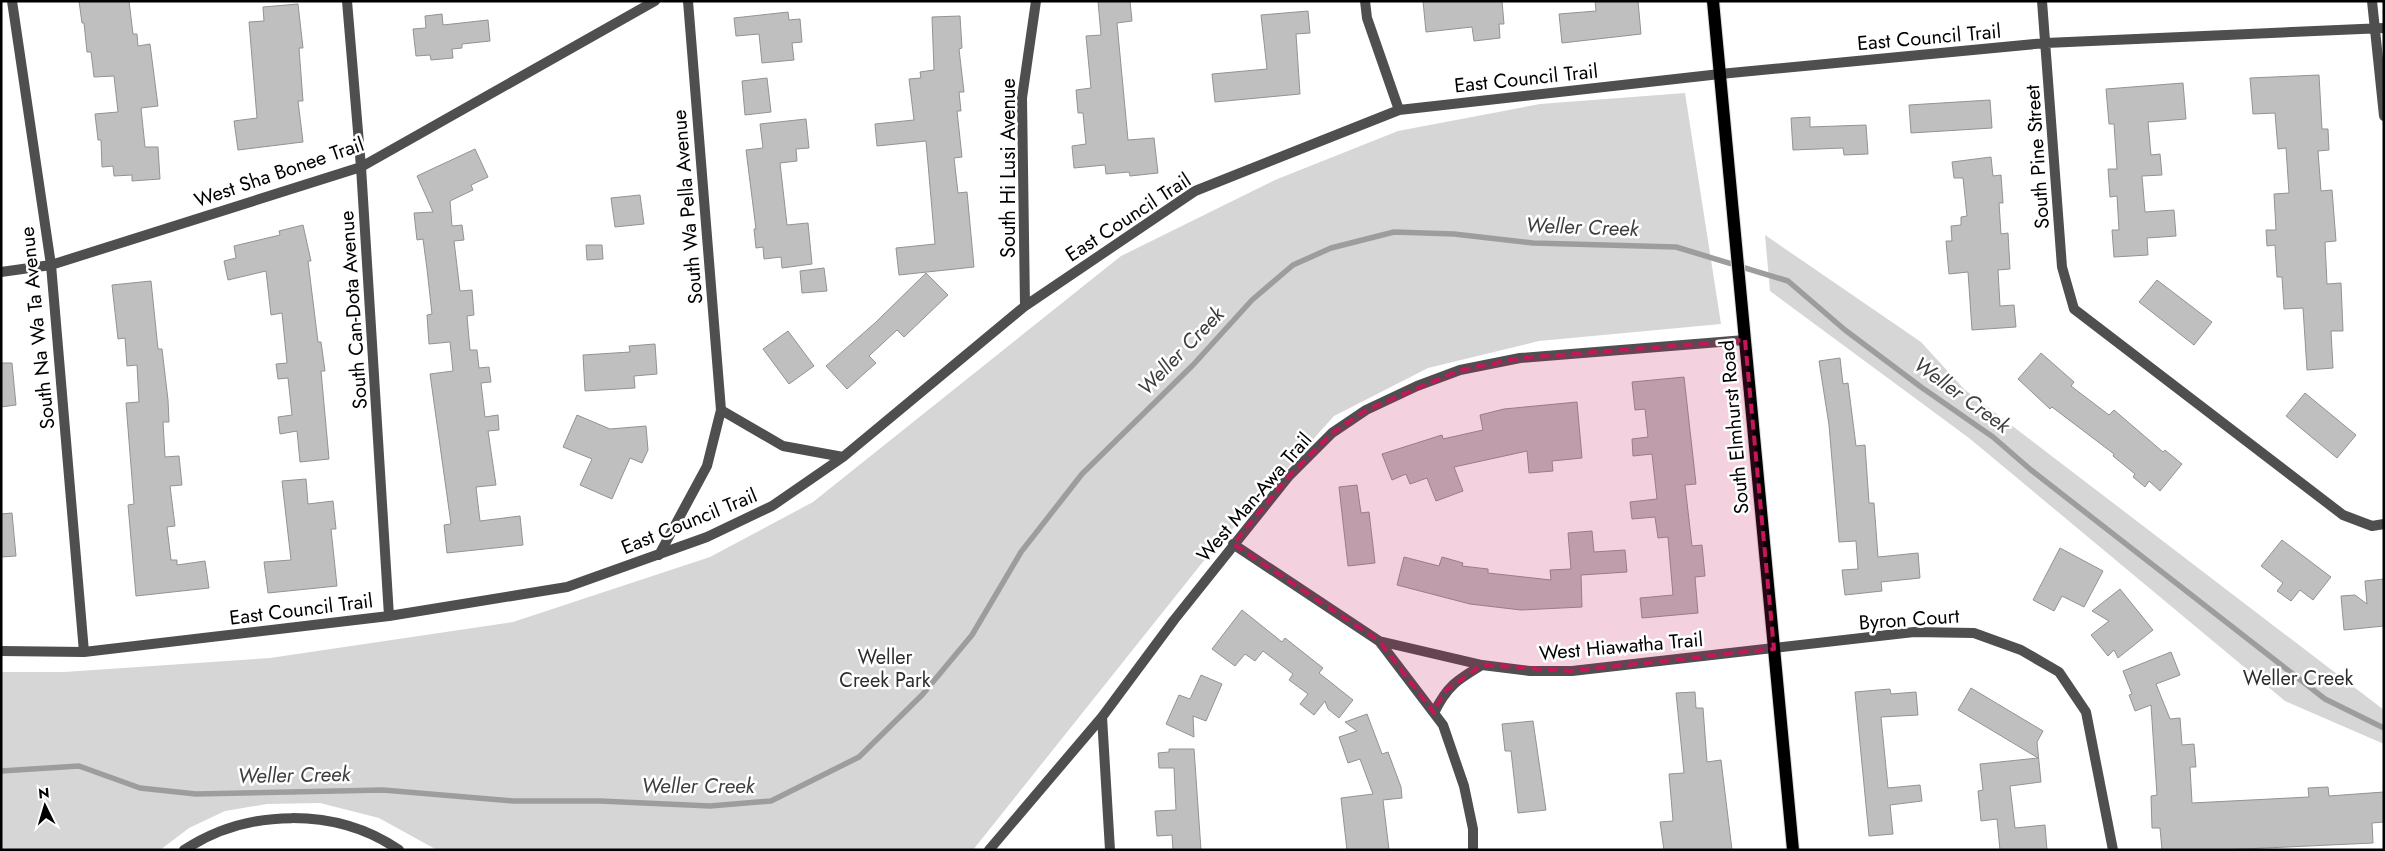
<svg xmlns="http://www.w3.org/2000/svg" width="2385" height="851" font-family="Jost,sans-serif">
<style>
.green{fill:#d6d6d6}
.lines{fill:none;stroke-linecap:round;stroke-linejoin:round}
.stream{stroke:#9d9d9d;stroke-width:5.5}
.building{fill:#bfbfbf;stroke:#939393}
.primary-casing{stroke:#dbdbdb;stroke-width:14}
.street{stroke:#4f4f4f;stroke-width:10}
.primary{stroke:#000;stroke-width:12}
.marked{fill:#c2185b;fill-opacity:0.2;stroke:#c2185b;stroke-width:4;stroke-dasharray:10 6;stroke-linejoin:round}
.labels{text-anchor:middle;stroke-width:5;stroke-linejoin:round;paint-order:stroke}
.street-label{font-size:20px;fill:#000;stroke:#fff}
.park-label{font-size:20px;fill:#2d2d2d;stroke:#fff}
.water-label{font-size:21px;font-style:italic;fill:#3e3e3e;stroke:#fff}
</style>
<rect width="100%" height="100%" fill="#fff"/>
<path class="green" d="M 1685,93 L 1721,324 L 1539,341 L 1428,368 L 1334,416 L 1202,563 L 973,850 L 437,850 L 379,818 L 320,803 L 267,804 L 225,811 L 189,828 L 160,850 L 1,850 L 1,672 L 64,672 L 270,658 L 513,622 L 710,557 L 813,502 L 1121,256 L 1275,180 L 1398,131 L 1540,104 Z
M 1765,235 L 1921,342 L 1964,389 L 2384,710 L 2384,744 L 2285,701 L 1969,438 L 1770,291 Z"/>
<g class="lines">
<path class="stream" d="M 1,771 L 79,766 L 140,788 L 196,794 L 383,790 L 513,801 L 600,801 L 710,806 L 771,801 L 859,757 L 922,695 L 972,635 L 1021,552 L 1082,474 L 1193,365 L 1252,300 L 1293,265 L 1331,248 L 1394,232 L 1454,234 L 1533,243 L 1676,247 L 1788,281 L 1845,330 L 1921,387 L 1993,437 L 2031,470 L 2325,699 L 2384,728"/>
</g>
<path class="building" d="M 79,1 L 129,1 L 133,34 L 137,34 L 138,46 L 150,44 L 158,106 L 141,108 L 145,147 L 158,147 L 160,179 L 132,181 L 132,175 L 114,176 L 113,166 L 102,167 L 101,140 L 98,140 L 95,114 L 118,112 L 114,76 L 94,77 L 91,52 L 87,52 L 84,23 L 82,23 Z
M 1098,1 L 1130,1 L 1132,21 L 1117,23 L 1128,140 L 1154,138 L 1158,173 L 1130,176 L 1129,172 L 1106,174 L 1105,165 L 1074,168 L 1072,146 L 1086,144 L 1083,113 L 1078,113 L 1076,90 L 1091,88 L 1086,36 L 1101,35 Z
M 1423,1 L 1502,1 L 1504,24 L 1499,24 L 1500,38 L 1474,41 L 1472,27 L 1426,32 Z
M 1595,1 L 1638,1 L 1641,34 L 1562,43 L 1559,14 L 1596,11 Z
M 298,4 L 303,48 L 299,48 L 303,101 L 298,101 L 303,142 L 238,150 L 234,121 L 257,118 L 249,22 L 264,21 L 263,7 Z
M 1308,11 L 1310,33 L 1296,34 L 1300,94 L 1215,102 L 1212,74 L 1267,69 L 1261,15 Z
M 788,12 L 789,20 L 800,19 L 802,42 L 792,43 L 794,60 L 762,63 L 759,34 L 736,36 L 734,18 Z
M 442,14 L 443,25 L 488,20 L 490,41 L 462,44 L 462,48 L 452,49 L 453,58 L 431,60 L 430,55 L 416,56 L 413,29 L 426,28 L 425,16 Z
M 960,16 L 962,48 L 959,49 L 964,92 L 959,92 L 961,111 L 957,111 L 962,157 L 954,158 L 958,193 L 967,192 L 974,267 L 899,275 L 896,248 L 935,244 L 926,141 L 877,146 L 875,124 L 914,120 L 909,79 L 921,78 L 920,72 L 934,70 L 932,17 Z
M 2319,75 L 2322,129 L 2328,129 L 2329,150 L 2318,151 L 2321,191 L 2332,190 L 2336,241 L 2325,242 L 2327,284 L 2341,283 L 2343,331 L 2331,331 L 2333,368 L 2307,370 L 2303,308 L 2284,309 L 2282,277 L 2277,277 L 2275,245 L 2267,246 L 2266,230 L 2276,230 L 2274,194 L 2289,193 L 2286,148 L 2278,149 L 2275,113 L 2253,114 L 2250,78 Z
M 767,78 L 771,112 L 745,115 L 742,81 Z
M 2183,83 L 2186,119 L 2148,122 L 2151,155 L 2160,154 L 2162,175 L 2142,176 L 2145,212 L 2174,210 L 2176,236 L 2147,238 L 2148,255 L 2114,257 L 2112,230 L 2119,230 L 2117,196 L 2110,197 L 2108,169 L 2117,169 L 2114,124 L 2109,124 L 2106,89 Z
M 1990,100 L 1992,128 L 1911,133 L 1909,105 Z
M 1810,117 L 1810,127 L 1866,125 L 1868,154 L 1844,155 L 1843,148 L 1793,150 L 1791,118 Z
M 806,119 L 809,148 L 796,149 L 797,161 L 780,163 L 787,225 L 808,223 L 812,264 L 782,268 L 781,257 L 764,259 L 763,247 L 756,248 L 754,229 L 756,229 L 746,150 L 763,148 L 760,124 Z
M 475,149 L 488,177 L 471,185 L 473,190 L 450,201 L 452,226 L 462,225 L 464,240 L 454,241 L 460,291 L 472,290 L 474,315 L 467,316 L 470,350 L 477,350 L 479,368 L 489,367 L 491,382 L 481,383 L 485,417 L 498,415 L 499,430 L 488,431 L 496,485 L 476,487 L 480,521 L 520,516 L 523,545 L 447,553 L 444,525 L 451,524 L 430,374 L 453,371 L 450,342 L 429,344 L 427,315 L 432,314 L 427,269 L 423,239 L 417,240 L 414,213 L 433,212 L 417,176 Z
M 1991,157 L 1993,176 L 2001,175 L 2003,203 L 1999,203 L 2001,234 L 2008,233 L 2010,269 L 1998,270 L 2000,306 L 2014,305 L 2016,327 L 1972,330 L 1968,272 L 1949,274 L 1946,241 L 1952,241 L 1951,226 L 1961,225 L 1961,217 L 1967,216 L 1963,178 L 1954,178 L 1952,162 Z
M 640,195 L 644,224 L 615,227 L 611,198 Z
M 303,225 L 311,261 L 308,261 L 318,342 L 321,342 L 325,371 L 321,371 L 329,459 L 300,462 L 297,431 L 280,434 L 278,417 L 292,415 L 288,378 L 278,379 L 276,364 L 287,363 L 282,313 L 271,315 L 266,271 L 228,280 L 224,261 L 236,258 L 234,246 L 280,235 L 279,231 Z
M 586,245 L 602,245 L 603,259 L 587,260 Z
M 824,268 L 827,291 L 802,293 L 800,271 Z
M 926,273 L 948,295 L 904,337 L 897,330 L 869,356 L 876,363 L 847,389 L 826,366 L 876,322 Z
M 2157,280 L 2212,322 L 2194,345 L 2139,302 Z
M 151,281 L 158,349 L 162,349 L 168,400 L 169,422 L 163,422 L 165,457 L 179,456 L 182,485 L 170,486 L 175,526 L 167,527 L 171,560 L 177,560 L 177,565 L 205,561 L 209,588 L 136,596 L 128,505 L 134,504 L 126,403 L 139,402 L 137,365 L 127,366 L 125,338 L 118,339 L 112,285 Z
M 788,331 L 814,366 L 789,384 L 763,349 Z
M 655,344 L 657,374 L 634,376 L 635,388 L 585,391 L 583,355 L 630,352 L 629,346 Z
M 2041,353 L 2074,382 L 2071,386 L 2109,415 L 2114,410 L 2163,452 L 2165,450 L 2182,464 L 2160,491 L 2149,481 L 2145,487 L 2133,477 L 2135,474 L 2113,456 L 2114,454 L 2052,407 L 2050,409 L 2018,379 Z
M 1840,358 L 1843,384 L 1848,383 L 1856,446 L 1865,445 L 1869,503 L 1874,503 L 1878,557 L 1918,553 L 1920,578 L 1881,582 L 1882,591 L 1845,595 L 1842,570 L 1858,569 L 1856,541 L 1839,542 L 1829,425 L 1819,361 Z
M 1,363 L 12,363 L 16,405 L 1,407 Z
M 1684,377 L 1696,484 L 1685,485 L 1692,546 L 1702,545 L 1705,576 L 1695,577 L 1698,613 L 1642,618 L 1640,598 L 1673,595 L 1668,537 L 1658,538 L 1655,517 L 1632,519 L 1630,502 L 1657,499 L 1652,454 L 1633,456 L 1632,439 L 1648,437 L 1645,409 L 1635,410 L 1632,382 Z
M 2305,393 L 2356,435 L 2337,458 L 2286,416 Z
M 1577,402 L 1582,458 L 1552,461 L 1553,471 L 1529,473 L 1527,451 L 1454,467 L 1463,491 L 1436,501 L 1427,478 L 1410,484 L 1406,474 L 1392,480 L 1382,454 L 1442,435 L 1443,439 L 1483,430 L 1480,415 L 1504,409 Z
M 577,415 L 610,429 L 646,426 L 648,450 L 642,463 L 630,458 L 612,499 L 580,485 L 592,459 L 563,447 Z
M 306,479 L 308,504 L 333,501 L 336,529 L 331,529 L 337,586 L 268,593 L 264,562 L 291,560 L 282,481 Z
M 1357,485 L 1361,513 L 1369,512 L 1375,563 L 1348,566 L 1339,487 Z
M 12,513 L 16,556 L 1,557 L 1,514 Z
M 1592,531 L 1594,552 L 1625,550 L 1627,572 L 1581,575 L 1582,607 L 1521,610 L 1470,604 L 1397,585 L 1404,557 L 1439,566 L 1442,557 L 1463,563 L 1462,566 L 1488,569 L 1488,573 L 1551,580 L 1550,570 L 1571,569 L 1568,533 Z
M 2282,540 L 2331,577 L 2313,600 L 2300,590 L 2291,601 L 2277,591 L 2283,583 L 2261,566 Z
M 2060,548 L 2103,571 L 2084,607 L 2062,596 L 2054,611 L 2033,600 Z
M 2384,579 L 2384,626 L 2344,630 L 2341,596 L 2355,595 L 2367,604 L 2365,581 Z
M 2120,589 L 2153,630 L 2118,658 L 2114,650 L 2108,656 L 2091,635 L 2109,621 L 2092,611 Z
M 1242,610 L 1282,642 L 1285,638 L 1323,668 L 1319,673 L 1353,700 L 1339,718 L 1328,709 L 1325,701 L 1314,715 L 1300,704 L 1308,694 L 1289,680 L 1293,674 L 1263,651 L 1255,661 L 1245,654 L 1235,666 L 1212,649 Z
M 2171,652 L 2180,675 L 2156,684 L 2170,719 L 2180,718 L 2182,745 L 2194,744 L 2196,767 L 2190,767 L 2192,803 L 2309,797 L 2308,788 L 2328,787 L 2329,796 L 2384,792 L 2384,822 L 2372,823 L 2373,843 L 2222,850 L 2162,850 L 2160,828 L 2152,828 L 2151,796 L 2157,795 L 2151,705 L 2135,711 L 2129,695 L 2132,694 L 2123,671 Z
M 1201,675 L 1222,684 L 1206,721 L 1193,716 L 1194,737 L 1166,724 L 1179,695 L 1190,699 Z
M 1971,688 L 2043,731 L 2037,742 L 2041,782 L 2010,786 L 2015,828 L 2045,825 L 2047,850 L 2000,850 L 1997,819 L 1981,821 L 1978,791 L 1983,790 L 1980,764 L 2038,758 L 1958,710 Z
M 1890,689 L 1891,694 L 1916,692 L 1918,715 L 1881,717 L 1888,788 L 1920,785 L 1922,801 L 1890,805 L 1893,834 L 1869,836 L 1855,692 Z
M 1695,692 L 1696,708 L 1703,708 L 1707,762 L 1721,760 L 1732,850 L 1664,850 L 1660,822 L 1673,821 L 1669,774 L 1684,773 L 1676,693 Z
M 1367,714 L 1382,754 L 1388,752 L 1401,787 L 1402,798 L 1383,800 L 1389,850 L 1347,850 L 1341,798 L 1373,794 L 1360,759 L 1348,763 L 1339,737 L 1357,731 L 1345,722 Z
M 1533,721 L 1546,810 L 1518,813 L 1511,751 L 1505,751 L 1502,724 Z
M 1169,749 L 1194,749 L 1201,850 L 1173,850 L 1172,835 L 1157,836 L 1155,811 L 1176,810 L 1174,768 L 1159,768 L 1158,753 L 1169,752 Z"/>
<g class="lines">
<g class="primary-casing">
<path id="primary" d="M 1713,1 L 1793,850"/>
</g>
<path class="street" d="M 12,1 L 51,265 L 84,652
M 347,1 L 361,167 L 389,616
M 1365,1 L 1367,18 L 1399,110
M 2042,1 L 2062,267 L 2074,309 L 2343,515 L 2372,526 L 2384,524
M 2372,1 L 2384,116
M 1,272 L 51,265 L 361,167 L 655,1
M 1025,306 L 1022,98 L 1036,1
M 721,410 L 783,446 L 843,457
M 1233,544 L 1379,641 L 1482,665 L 1530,671 L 1572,671 L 1914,632 L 1974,633 L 2021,650 L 2059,672 L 2086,712 L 2113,850
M 659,555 L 707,466 L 721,410 L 688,1
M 1379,641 L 1443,725 L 1464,786 L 1473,829 L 1473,850
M 1,651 L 84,652 L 389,616 L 567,587 L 707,537 L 772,506 L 843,457 L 1025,306 L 1195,191 L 1399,110 L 1720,74 L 2046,43 L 2384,28
M 1434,713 C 1447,686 1457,680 1482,665
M 1102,717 L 1110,850
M 184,850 C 248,808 336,807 399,850
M 989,850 L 1102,717 L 1174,620 L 1289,476 L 1332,433 L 1366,410 L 1417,386 L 1460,370 L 1520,358 L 1745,340"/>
<use href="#primary" class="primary"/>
</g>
<path class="marked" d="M 1745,340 L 1774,649 L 1572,671 L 1482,665 L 1444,692 L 1434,713 L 1379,641 L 1233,544 L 1289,476 L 1332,433 L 1366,410 L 1460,370 L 1520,358 Z"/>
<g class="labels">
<g class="street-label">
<text transform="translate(1929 37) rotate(-5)" y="7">East Council Trail</text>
<text transform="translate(1526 78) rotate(-6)" y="7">East Council Trail</text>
<text transform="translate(2037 157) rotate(-94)" y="7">South Pine Street</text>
<text transform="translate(1008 168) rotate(-90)" y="7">South Hi Lusi Avenue</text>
<text transform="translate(279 172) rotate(-19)" y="7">West Sha Bonee Trail</text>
<text transform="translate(687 207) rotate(-95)" y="7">South Wa Pella Avenue</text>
<text transform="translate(1128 217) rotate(-33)" y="7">East Council Trail</text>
<text transform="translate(353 310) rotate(-94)" y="7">South Can-Dota Avenue</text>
<text transform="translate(37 328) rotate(-96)" y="7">South Na Wa Ta Avenue</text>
<text transform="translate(1734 427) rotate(-95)" y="7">South Elmhurst Road</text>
<text transform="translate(1254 497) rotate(-49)" y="7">West Man-Awa Trail</text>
<text transform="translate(689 521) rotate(-22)" y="7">East Council Trail</text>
<text transform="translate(301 609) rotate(-7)" y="7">East Council Trail</text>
<text transform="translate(1909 619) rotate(-4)" y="7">Byron Court</text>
<text transform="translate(1621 646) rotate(-5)" y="7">West Hiawatha Trail</text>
</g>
<g class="park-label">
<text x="885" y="664">Weller<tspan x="885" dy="23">Creek Park</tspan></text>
<text x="2298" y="685">Weller Creek</text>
</g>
<g class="water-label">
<text transform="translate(1582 227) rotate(2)" y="7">Weller Creek</text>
<text transform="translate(1181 351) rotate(-46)" y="7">Weller Creek</text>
<text transform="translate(1962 395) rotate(36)" y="7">Weller Creek</text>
<text transform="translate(294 775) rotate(-1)" y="7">Weller Creek</text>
<text x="698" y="793">Weller Creek</text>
</g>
</g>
<rect width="2385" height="851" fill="none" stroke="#000000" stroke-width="5"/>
<g transform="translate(45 806) rotate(355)" stroke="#ffffff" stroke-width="4" paint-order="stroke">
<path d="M0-4L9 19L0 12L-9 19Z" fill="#000000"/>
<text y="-8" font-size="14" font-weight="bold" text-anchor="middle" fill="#000000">N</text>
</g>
</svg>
